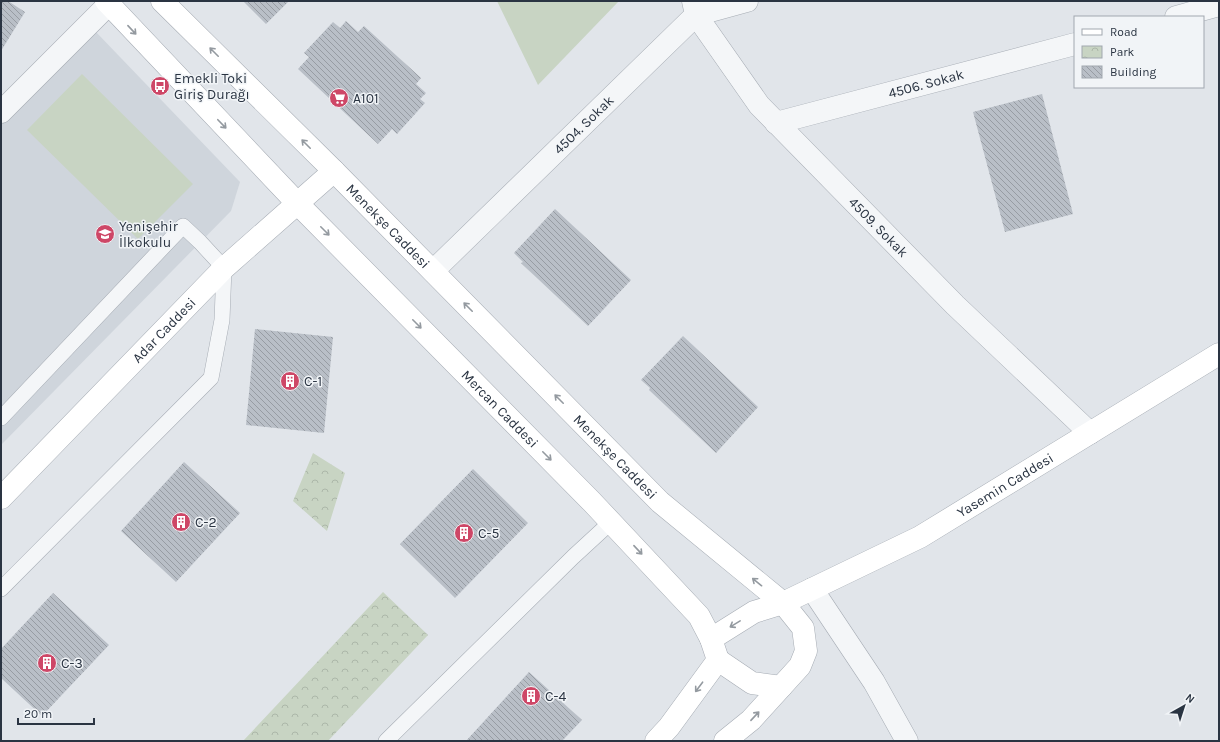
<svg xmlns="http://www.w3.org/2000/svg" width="1220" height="742" font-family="Karla,sans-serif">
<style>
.built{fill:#cfd5dc}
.grass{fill:#c8d4c3}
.park{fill:url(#park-crowns)}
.building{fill:url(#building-back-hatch)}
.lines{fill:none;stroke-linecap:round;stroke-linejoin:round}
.lane-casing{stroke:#a6acb4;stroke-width:16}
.street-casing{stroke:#a6acb4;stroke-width:23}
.secondary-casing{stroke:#a6acb4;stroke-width:23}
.lane{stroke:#f4f6f8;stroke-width:15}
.street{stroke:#f4f6f8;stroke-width:22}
.secondary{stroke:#fff;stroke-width:22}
.oneway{stroke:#949aa0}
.labels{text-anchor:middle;stroke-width:3;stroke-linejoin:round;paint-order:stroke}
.poi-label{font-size:14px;fill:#2a3442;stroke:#f1f4f7;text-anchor:start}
.street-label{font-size:14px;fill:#2a3442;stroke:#f1f4f7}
</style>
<defs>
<pattern id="park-crowns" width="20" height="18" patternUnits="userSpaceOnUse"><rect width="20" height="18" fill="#c8d4c3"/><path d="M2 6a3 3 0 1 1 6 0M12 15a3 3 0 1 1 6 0" fill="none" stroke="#acb7a9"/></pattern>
<pattern id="building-back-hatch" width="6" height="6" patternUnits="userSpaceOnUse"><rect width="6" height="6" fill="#b9bfc7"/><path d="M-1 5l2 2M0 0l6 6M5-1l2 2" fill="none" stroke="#979ca3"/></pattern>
</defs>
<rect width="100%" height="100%" fill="#e1e5ea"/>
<path class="built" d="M 95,31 L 240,182 L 231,211 L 1,445 L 1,125 Z"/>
<path class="grass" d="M 497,1 L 619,1 L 538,85 Z
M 82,74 L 193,184 L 138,239 L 27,130 Z"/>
<path class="park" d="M 313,453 L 345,473 L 327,531 L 293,501 Z
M 383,592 L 428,635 L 328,741 L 243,741 Z"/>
<path class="building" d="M 1,1 L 8,1 L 25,12 L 1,51 Z
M 243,1 L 289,1 L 266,24 Z
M 346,21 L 358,32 L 364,26 L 421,78 L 416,84 L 426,93 L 420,99 L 425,103 L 397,134 L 392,129 L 378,144 L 298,69 L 309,57 L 304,53 L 333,22 L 340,28 Z
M 1042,94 L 1073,214 L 1005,232 L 973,112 Z
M 555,209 L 631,280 L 588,326 L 521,263 L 523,262 L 514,253 Z
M 255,329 L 333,337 L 324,433 L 246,425 Z
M 683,336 L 758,407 L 716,453 L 649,390 L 650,388 L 641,380 Z
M 184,462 L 240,513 L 176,582 L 121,531 Z
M 473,469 L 528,523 L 455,598 L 400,544 Z
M 53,593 L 109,645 L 42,716 L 1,678 L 1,649 Z
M 529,672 L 582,720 L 562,741 L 466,741 Z"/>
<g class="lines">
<g class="lane-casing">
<path id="lane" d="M 1,418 L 183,226 L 200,242 L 224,268 L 222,320 L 211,378 L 1,589
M 386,741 L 573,557 L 611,522"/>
</g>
<g class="street-casing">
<g id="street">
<path id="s1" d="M 693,1 L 696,15 L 759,105 L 955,305 L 1090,433"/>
<path d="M 1176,17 L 1216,6"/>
<path d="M 1,112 L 109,4"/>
<path id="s2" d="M 776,123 L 1075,44"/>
<path id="s3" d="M 433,271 L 696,15 L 747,1"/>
<path d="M 812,589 L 874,682 L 907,741"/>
</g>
</g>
<g class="secondary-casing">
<g id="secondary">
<path id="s4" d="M 106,1 L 298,204 L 592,502 L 699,616 L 711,639 L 718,660 L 669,727 L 656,741"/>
<path id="s5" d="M 162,1 L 334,171 L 660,502 L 783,603 L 803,628 L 806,651 L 800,666 L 751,720 L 725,741"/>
<path id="s6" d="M 1,498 L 224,268 L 334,171"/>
<path id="s7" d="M 711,639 L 754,612 L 783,603 L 920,537 L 1219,354"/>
<path d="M 718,660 L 752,683 L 781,687"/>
</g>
</g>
<use href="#lane" class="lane"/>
<use href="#street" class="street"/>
<use href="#secondary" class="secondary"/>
</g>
<defs><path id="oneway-shaft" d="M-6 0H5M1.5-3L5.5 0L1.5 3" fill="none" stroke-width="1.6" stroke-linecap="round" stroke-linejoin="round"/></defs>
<g class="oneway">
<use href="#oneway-shaft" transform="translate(132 30) rotate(47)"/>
<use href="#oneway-shaft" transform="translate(214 52) rotate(-135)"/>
<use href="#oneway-shaft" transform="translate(222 124) rotate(46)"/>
<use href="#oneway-shaft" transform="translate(306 144) rotate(-135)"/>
<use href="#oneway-shaft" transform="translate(325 231) rotate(45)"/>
<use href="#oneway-shaft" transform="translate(468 307) rotate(-135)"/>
<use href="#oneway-shaft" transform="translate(417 324) rotate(45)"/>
<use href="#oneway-shaft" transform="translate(559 399) rotate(-135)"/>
<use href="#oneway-shaft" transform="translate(547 456) rotate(45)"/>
<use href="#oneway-shaft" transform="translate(638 550) rotate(47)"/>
<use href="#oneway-shaft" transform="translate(757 582) rotate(-141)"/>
<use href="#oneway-shaft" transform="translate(735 624) rotate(149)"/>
<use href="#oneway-shaft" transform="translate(699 687) rotate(127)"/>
<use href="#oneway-shaft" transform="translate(755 716) rotate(-47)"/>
</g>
<defs>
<g id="bus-disc" transform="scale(1)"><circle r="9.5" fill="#ce4767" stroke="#f1f4f7"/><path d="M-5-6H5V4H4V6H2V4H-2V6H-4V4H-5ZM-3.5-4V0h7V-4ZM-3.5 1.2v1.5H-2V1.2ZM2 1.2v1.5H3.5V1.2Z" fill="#fff"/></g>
<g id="supermarket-disc" transform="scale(1)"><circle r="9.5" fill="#ce4767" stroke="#f1f4f7"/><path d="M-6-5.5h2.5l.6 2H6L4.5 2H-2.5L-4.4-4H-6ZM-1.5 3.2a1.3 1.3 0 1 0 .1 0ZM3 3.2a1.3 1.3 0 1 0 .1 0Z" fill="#fff"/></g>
<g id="school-disc" transform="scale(1)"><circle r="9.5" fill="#ce4767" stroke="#f1f4f7"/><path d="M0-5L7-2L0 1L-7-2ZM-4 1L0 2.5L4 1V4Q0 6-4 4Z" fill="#fff"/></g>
<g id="building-disc" transform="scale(1)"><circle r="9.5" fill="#ce4767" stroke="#f1f4f7"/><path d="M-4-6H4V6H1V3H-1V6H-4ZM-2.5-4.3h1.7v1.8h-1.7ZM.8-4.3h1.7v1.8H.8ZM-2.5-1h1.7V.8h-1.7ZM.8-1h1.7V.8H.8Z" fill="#fff"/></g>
</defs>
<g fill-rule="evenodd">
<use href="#bus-disc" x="160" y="86"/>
<use href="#supermarket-disc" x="339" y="98"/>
<use href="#school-disc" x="105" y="234"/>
<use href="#building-disc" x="290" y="381"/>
<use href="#building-disc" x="181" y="522"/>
<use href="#building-disc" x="464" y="533"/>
<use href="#building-disc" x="47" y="663"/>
<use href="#building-disc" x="531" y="696"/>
</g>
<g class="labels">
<g class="poi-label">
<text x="174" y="83">Emekli Toki<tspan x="174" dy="16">Giriş Durağı</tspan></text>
<text x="353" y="103">A101</text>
<text x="119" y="231">Yenişehir<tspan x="119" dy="16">İlkokulu</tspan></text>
<text x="304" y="386">C-1</text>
<text x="195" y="527">C-2</text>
<text x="478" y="538">C-5</text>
<text x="61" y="668">C-3</text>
<text x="545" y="701">C-4</text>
</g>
<g class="street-label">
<text dy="5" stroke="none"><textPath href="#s2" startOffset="155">4506. Sokak</textPath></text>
<text dy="5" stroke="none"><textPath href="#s3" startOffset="210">4504. Sokak</textPath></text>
<text dy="5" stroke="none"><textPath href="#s5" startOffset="319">Menekşe Caddesi</textPath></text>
<text dy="5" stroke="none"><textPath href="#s1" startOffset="295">4509. Sokak</textPath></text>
<text dy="5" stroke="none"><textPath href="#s6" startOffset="234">Adar Caddesi</textPath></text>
<text dy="5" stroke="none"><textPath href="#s4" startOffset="567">Mercan Caddesi</textPath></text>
<text dy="5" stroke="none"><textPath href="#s5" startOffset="643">Menekşe Caddesi</textPath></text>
<text dy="5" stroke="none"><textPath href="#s7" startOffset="333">Yasemin Caddesi</textPath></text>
</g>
</g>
<rect width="1220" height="742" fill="none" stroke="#2a3442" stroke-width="4"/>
<rect x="1074" y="16" width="130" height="72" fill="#f1f4f7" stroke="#a1a7af"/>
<rect x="1082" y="29" width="20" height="6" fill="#ffffff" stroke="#a1a7af"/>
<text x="1110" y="36" font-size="12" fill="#2a3442">Road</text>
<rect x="1082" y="46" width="20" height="12" fill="url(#park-crowns)" stroke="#a1a7af"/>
<text x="1110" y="56" font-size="12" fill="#2a3442">Park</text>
<rect x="1082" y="66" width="20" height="12" fill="url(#building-back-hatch)" stroke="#a1a7af"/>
<text x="1110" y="76" font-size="12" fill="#2a3442">Building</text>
<g transform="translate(1184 706) rotate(39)" stroke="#f1f4f7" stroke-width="3" paint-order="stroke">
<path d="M0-3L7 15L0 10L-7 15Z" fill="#2a3442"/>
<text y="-6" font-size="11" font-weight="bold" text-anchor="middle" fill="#2a3442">N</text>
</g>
<path d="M18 718v6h76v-6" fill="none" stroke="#2a3442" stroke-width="2"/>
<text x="24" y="718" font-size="12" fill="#2a3442" stroke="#f1f4f7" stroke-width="3" paint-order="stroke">20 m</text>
</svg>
